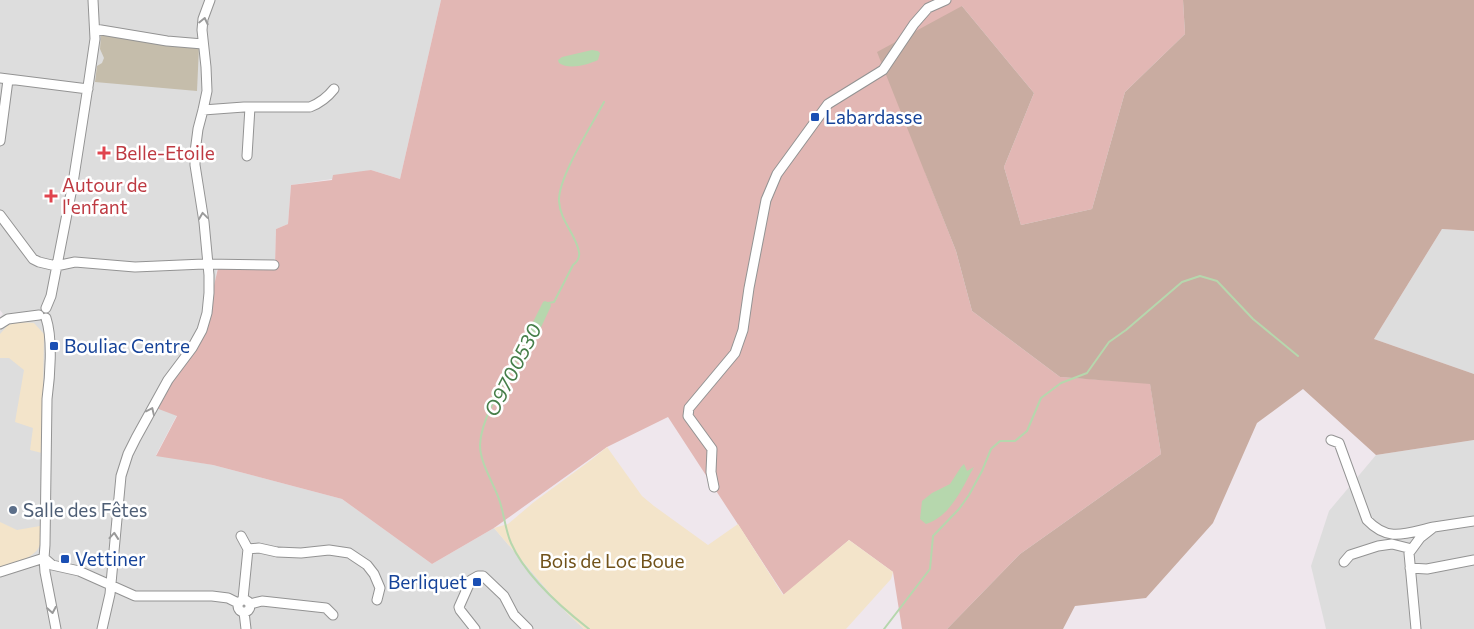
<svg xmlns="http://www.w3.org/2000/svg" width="1474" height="629" font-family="Commissioner,sans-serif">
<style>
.residential{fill:#ddd}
.grass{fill:#e2b7b4}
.forest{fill:#c9aca1}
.cemetery{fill:#c5bdab}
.park{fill:#f3e4ca}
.water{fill:#b6d7ad}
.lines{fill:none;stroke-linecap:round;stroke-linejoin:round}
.stream{stroke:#b6d7ad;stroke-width:2}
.minor-casing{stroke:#939393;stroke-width:11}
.minor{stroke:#fff;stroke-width:9}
.oneway{stroke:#9a9a9a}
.transit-dot{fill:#1a4fb4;stroke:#fff;stroke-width:2}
.health-dot{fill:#e0444e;stroke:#fff;stroke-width:2}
.service-dot{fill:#5c6f8a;stroke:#fff;stroke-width:2}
.labels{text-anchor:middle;stroke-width:5;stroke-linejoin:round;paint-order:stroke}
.transit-label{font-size:19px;fill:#164399;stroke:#fff;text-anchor:start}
.health-label{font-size:19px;fill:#be3a42;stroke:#fff;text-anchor:start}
.service-label{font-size:19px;fill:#4e5e75;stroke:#fff;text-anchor:start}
.park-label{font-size:19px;fill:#71521a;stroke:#fff}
.water-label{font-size:20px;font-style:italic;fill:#467e49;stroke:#fff}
</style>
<rect width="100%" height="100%" fill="#efe7ed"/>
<path class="residential" d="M 0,0 L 441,0 L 400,179 L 371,170 L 332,179 L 291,185 L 288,224 L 276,229 L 275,267 L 217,266 L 215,288 L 202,337 L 177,415 L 156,455 L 213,465 L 342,499 L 432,564 L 494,528 L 567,613 L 584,629 L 0,629 L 0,317 L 3,314 L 0,310 Z
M 1442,229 L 1474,231 L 1474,374 L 1374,339 Z
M 1474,440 L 1474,629 L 1326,629 L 1311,566 L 1329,511 L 1376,455 Z"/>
<path class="grass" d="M 441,0 L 1183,0 L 1185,34 L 1125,92 L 1092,209 L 1021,225 L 1004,167 L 1034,93 L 962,6 L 925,172 L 956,251 L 972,311 L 1060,377 L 1150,383 L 1161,454 L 1020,554 L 947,629 L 902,629 L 893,572 L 849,540 L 784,595 L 668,417 L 607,447 L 494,528 L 432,564 L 342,499 L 213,465 L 156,456 L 177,416 L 156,408 L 169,382 L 202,337 L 219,264 L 275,264 L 276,229 L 288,224 L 291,185 L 332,180 L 333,175 L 371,170 L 400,179 Z"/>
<path class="forest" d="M 1183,0 L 1474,0 L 1474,231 L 1442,229 L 1374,339 L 1474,374 L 1474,440 L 1376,455 L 1303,389 L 1257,423 L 1213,523 L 1146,598 L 1075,606 L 1063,629 L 947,629 L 1020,554 L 1161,454 L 1150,384 L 1060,377 L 972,311 L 956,251 L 877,52 L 962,6 L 1034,93 L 1004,167 L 1021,225 L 1092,209 L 1125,92 L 1185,34 Z"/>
<path class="cemetery" d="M 101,35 L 199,47 L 197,91 L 95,82 L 97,66 L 102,63 L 104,58 L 100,49 Z"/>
<path class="park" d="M 18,322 L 34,323 L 44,334 L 42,453 L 30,450 L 33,428 L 15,422 L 24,370 L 9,358 L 0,358 L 0,334 L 8,325 Z
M 607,447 L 642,496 L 654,506 L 708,545 L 738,524 L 783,595 L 849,540 L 893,572 L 891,579 L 846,629 L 584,629 L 567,613 L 494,528 L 508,524 L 534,502 L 591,460 Z
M 0,522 L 17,530 L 40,526 C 40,532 42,541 39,547 C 34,558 11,565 0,569 Z"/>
<path class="water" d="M 592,50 L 598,51 L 600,53 L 598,60 C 587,65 569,70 559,63 L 558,60 L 562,57 Z
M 545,301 L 550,303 L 551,306 L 536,338 L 531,339 L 527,334 L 543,302 Z
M 964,464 L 967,471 L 974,467 C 962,488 951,516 926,524 L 920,519 L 922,501 L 932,493 L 950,484 L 961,467 Z"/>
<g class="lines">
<path class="stream" d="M 548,303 L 554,302 L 573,265 C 577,262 580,258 579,252 C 576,234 560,221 559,201 C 558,177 592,125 604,102
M 531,336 C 516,365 481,412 480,445 C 480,463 493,482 499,499 C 504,513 505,529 511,543 C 525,575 562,608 589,629
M 884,629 L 930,569 L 933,536 L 959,509 L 969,495 L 982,471 L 991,449 L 1000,441 L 1015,441 L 1027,431 L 1041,398 L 1061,383 L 1087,373 L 1109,342 L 1126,330 L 1182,282 L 1200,276 L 1217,281 L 1253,319 L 1298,356"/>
<g class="minor-casing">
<path id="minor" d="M 95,29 L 167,41 L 203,44
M 0,78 L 88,89
M 203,110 L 244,107 L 310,107 C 320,103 327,98 334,89
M 0,141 L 8,80
M 247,156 L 250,107
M 0,215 L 33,259 L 39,262 L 56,266 L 75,262 L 135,267 L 204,264 L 274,265
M 46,308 L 51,296 L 73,183 L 89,80 L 95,39 L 93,0
M 46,318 C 53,339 50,377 47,399 L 45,545 L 44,558 L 45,572 L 56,629
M 0,324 L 8,319 L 39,315
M 1331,440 L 1339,443 L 1367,520 C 1389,543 1406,533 1434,527
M 714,487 L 711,472 L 712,449 L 688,416 L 689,408 L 735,353 L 743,330 L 749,288 L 766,200 L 777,174 L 828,104 L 883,70 L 914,24 L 928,8 L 946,0
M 241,536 L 248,549
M 44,558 L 52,565 L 79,571 L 135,596 L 212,596 L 228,598 L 238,603
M 1344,562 L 1350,555 L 1378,546 L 1392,544 L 1412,549
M 1410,568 L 1427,569 L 1474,560
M 0,572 L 44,558
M 243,599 L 248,549 L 259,548 L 277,552 L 301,553 L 329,550 L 349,553 L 367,565 L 374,574 L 380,588 L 377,600
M238 606a6 6 0 1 1 12 0a6 6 0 1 1-12 0Z
M 250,604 L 262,601 L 326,608 L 333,615
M 244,612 L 246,629
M 102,629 L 110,594 L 121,476 L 128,454 L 136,438 L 168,380 L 192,348 L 202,330 L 207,313 L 209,293 L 209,275 L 204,222 L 195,165 L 195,152 L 198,129 L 203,110 L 207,91 L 206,67 L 202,30 L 203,19 L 210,0
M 475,629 L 460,610 L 459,607 L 471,580 L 478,576 L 483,576 L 504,596 L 514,615 L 528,629
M 1416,629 L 1409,553 L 1420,538 L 1434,527 L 1474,521"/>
</g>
<use href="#minor" class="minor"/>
</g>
<defs><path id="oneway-chevron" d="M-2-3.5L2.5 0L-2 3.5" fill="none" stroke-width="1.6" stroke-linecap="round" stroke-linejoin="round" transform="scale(1.25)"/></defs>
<g class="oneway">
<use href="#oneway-chevron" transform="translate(204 21) rotate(-77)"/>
<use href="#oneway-chevron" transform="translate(203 216) rotate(-98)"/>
<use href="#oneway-chevron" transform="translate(151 411) rotate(-65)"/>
<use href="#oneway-chevron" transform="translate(114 536) rotate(-85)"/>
<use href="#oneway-chevron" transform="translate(52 610) rotate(80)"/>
</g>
<g class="transit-dot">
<rect x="810" y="112" width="10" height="10" rx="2.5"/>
<rect x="49" y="341" width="10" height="10" rx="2.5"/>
<rect x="60" y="554" width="10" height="10" rx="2.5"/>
<rect x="472" y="577" width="10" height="10" rx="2.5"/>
</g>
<g class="health-dot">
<path d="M101.5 145.5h5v5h5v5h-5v5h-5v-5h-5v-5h5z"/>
<path d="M48.5 188.5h5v5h5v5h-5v5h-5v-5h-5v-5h5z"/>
</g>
<circle class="service-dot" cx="13" cy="510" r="5"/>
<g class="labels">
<g class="transit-label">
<text x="825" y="124">Labardasse</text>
<text x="64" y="353">Bouliac Centre</text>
<text x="75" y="566">Vettiner</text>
<text x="467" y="589" text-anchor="end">Berliquet</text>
</g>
<g class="health-label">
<text x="115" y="160">Belle-Etoile</text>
<text x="62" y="192">Autour de<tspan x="62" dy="22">l'enfant</tspan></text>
</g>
<g class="service-label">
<text x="23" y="517">Salle des Fêtes</text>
</g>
<g class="park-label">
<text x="612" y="568">Bois de Loc Boue</text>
</g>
<g class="water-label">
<text transform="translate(513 370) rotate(-63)" y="7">O9700530</text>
</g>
</g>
</svg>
